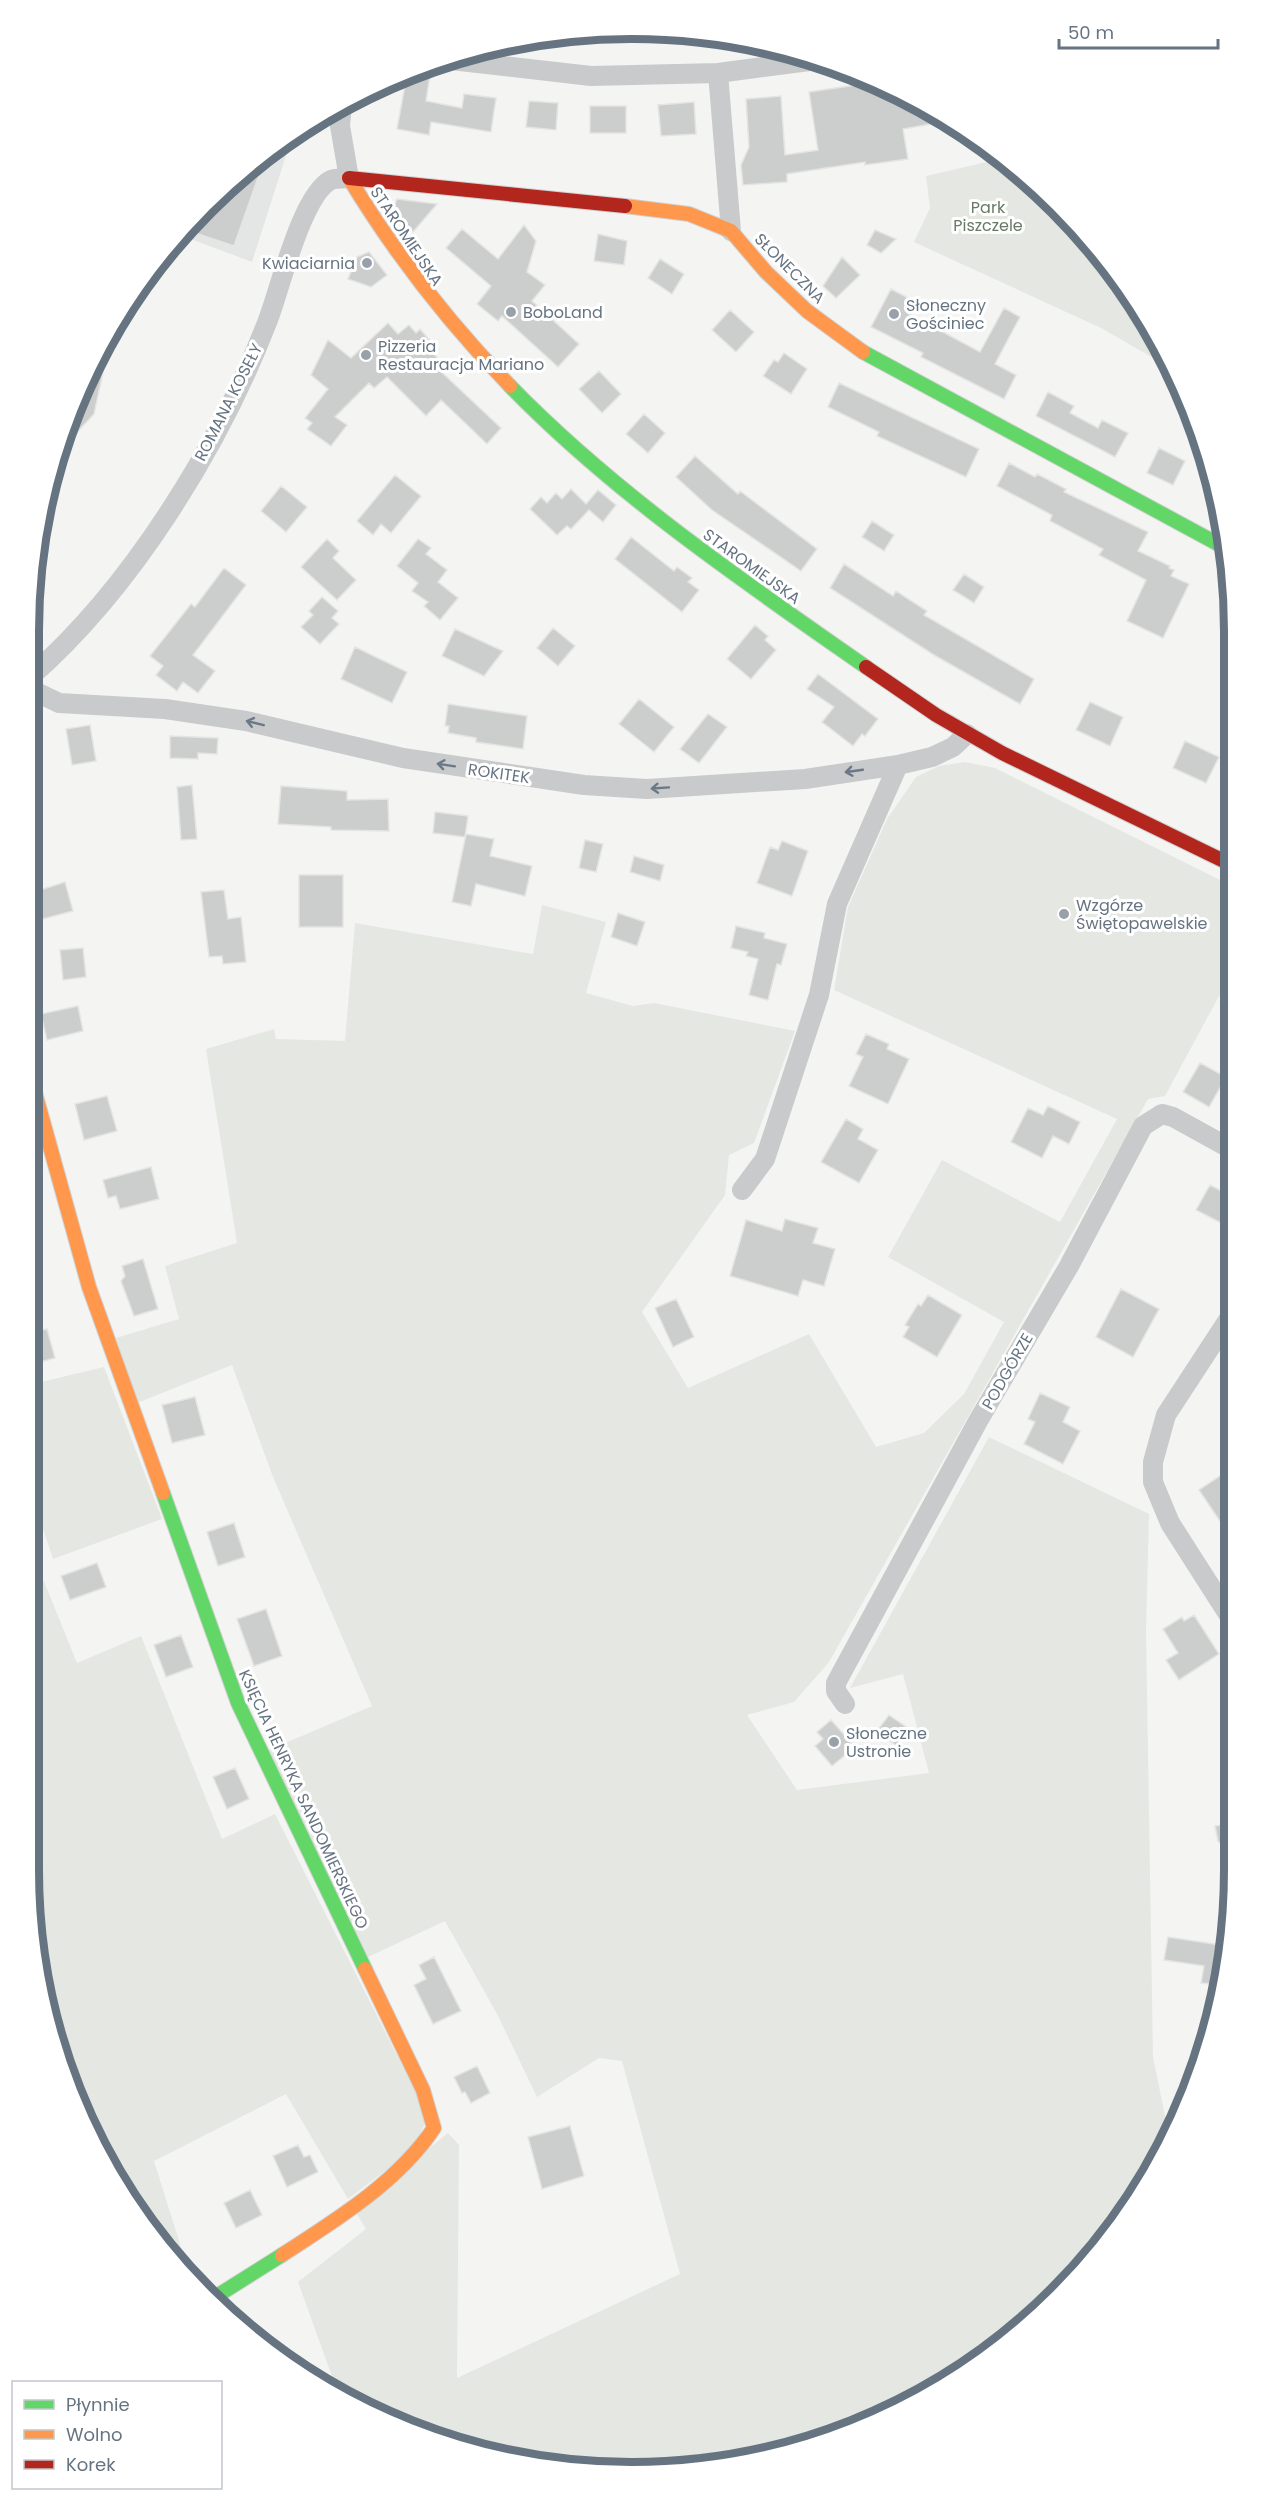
<svg xmlns="http://www.w3.org/2000/svg" width="1263" height="2501" font-family="Poppins,sans-serif">
<style>
.built{fill:#e4e6e6}
.green{fill:#e4e7e2}
.building{fill:#cccece;stroke:#e4e4e3;stroke-width:1.5}
.lines{fill:none;stroke-linecap:round;stroke-linejoin:round}
.fast-casing{stroke:#d0d1d1;stroke-width:16}
.slow-casing{stroke:#d0d1d1;stroke-width:16}
.jam-casing{stroke:#d0d1d1;stroke-width:16}
.street{stroke:#c9cacb;stroke-width:20}
.fast{stroke:#63d668;stroke-width:14}
.slow{stroke:#ff974d;stroke-width:14}
.jam{stroke:#b3261e;stroke-width:14}
.oneway{stroke:#6b7886}
.poi-dot{fill:#98a1aa;stroke:#fff;stroke-width:2}
.labels{text-anchor:middle;stroke-width:6;stroke-linejoin:round;paint-order:stroke}
.park-label{font-size:16px;fill:#677a64;stroke:#fff}
.street-label{font-size:16px;fill:#667482;stroke:#fff}
.poi-label{font-size:16px;fill:#667482;stroke:#fff;text-anchor:start}
.rim{fill:none;stroke:#667482;stroke-width:8}
</style>
<rect width="100%" height="100%" fill="#f4f5f3"/>
<path class="built" d="M 292,137 L 252,262 L 180,235 L 234,178 Z"/>
<path class="green" d="M 1004,158 L 1110,265 L 1169,367 L 1101,328 L 914,242 L 930,208 L 926,176 Z
M 965,762 L 995,768 L 1230,885 L 1231,974 L 1165,1096 L 1148,1099 L 829,1662 L 794,1702 L 747,1715 L 797,1790 L 929,1773 L 903,1674 L 850,1688 L 989,1437 L 1149,1514 L 1146,1631 L 1153,2057 L 1170,2140 L 1133,2205 L 1058,2296 L 998,2348 L 899,2410 L 788,2452 L 710,2467 L 592,2471 L 514,2461 L 400,2426 L 338,2393 L 298,2282 L 366,2229 L 354,2209 L 448,2133 L 459,2145 L 457,2378 L 680,2274 L 622,2061 L 599,2058 L 537,2097 L 497,2014 L 445,1921 L 368,1957 L 269,1750 L 372,1706 L 273,1477 L 232,1365 L 137,1403 L 116,1338 L 179,1319 L 165,1266 L 237,1243 L 206,1049 L 274,1029 L 276,1039 L 345,1041 L 355,923 L 533,954 L 542,905 L 606,922 L 586,993 L 633,1006 L 654,1003 L 795,1031 L 754,1143 L 729,1155 L 725,1195 L 642,1312 L 688,1388 L 809,1334 L 876,1447 L 924,1433 L 964,1394 L 1004,1322 L 888,1257 L 942,1160 L 1060,1222 L 1117,1119 L 834,990 L 848,907 L 887,819 L 916,777 L 939,766 Z
M 104,1367 L 162,1519 L 53,1559 L 29,1486 L 29,1385 Z
M 37,1564 L 77,1663 L 141,1636 L 222,1839 L 275,1814 L 415,2091 L 426,2120 L 414,2149 L 348,2199 L 286,2094 L 154,2161 L 190,2276 C 178,2263 164,2251 153,2236 C 105,2174 52,2063 40,1985 C 19,1852 29,1703 29,1567 Z"/>
<path class="building" d="M 412,72 L 430,75 L 426,101 L 462,108 L 464,94 L 496,98 L 491,132 L 431,122 L 429,135 L 397,129 L 407,74 Z
M 876,82 L 898,91 L 947,121 L 903,129 L 908,159 L 865,165 L 865,162 L 787,174 L 787,182 L 743,185 L 741,165 L 749,147 L 746,99 L 781,96 L 785,155 L 818,150 L 809,92 Z
M 529,101 L 558,103 L 556,130 L 526,127 Z
M 694,102 L 696,134 L 661,136 L 658,105 Z
M 590,106 L 626,106 L 626,133 L 590,133 Z
M 266,155 L 234,246 L 186,230 L 234,178 Z
M 397,199 L 437,204 L 413,232 L 391,213 Z
M 524,225 L 536,241 L 527,272 L 545,285 L 532,301 L 579,344 L 558,367 L 502,316 L 498,321 L 477,304 L 491,286 L 446,248 L 462,229 L 498,259 Z
M 875,230 L 896,239 L 881,253 L 867,245 Z
M 598,234 L 627,241 L 624,265 L 594,261 Z
M 369,252 L 387,275 L 371,287 L 348,279 L 357,257 Z
M 842,257 L 860,275 L 836,298 L 823,286 Z
M 660,259 L 684,274 L 672,294 L 648,278 Z
M 891,289 L 916,302 L 909,314 L 980,352 L 1004,308 L 1020,317 L 995,364 L 1016,375 L 1004,399 L 921,357 L 923,353 L 871,327 Z
M 730,310 L 754,332 L 736,352 L 712,330 Z
M 388,323 L 398,334 L 409,325 L 416,333 L 420,329 L 432,343 L 428,347 L 440,361 L 435,366 L 501,428 L 487,444 L 441,400 L 426,416 L 387,377 L 374,388 L 369,383 L 335,417 L 347,425 L 331,446 L 307,429 L 312,423 L 305,418 L 328,389 L 311,375 L 328,340 L 351,358 Z
M 104,343 L 109,345 L 94,414 L 59,452 L 91,365 Z
M 784,353 L 807,369 L 791,394 L 763,376 L 774,360 L 778,362 Z
M 599,371 L 621,394 L 602,413 L 579,389 Z
M 839,383 L 979,449 L 966,477 L 877,436 L 879,432 L 828,407 Z
M 1048,392 L 1074,406 L 1070,413 L 1098,428 L 1102,420 L 1128,433 L 1115,457 L 1036,416 Z
M 644,414 L 665,433 L 648,453 L 626,434 Z
M 1159,448 L 1185,461 L 1173,485 L 1147,473 Z
M 695,456 L 738,494 L 740,491 L 817,549 L 801,571 L 712,510 L 676,477 Z
M 1009,463 L 1035,477 L 1037,474 L 1066,489 L 1064,492 L 1148,532 L 1138,551 L 1170,566 L 1169,568 L 1174,570 L 1171,576 L 1189,584 L 1163,638 L 1127,621 L 1146,580 L 1099,555 L 1103,549 L 1050,521 L 1052,515 L 997,486 Z
M 395,475 L 421,496 L 391,533 L 381,524 L 373,535 L 357,521 Z
M 281,486 L 307,507 L 286,532 L 261,511 Z
M 571,489 L 586,504 L 598,490 L 616,505 L 603,522 L 589,510 L 571,529 L 567,526 L 557,535 L 530,509 L 541,497 L 547,503 L 556,493 L 562,499 Z
M 872,521 L 894,535 L 884,551 L 862,537 Z
M 631,537 L 674,571 L 677,567 L 692,578 L 688,582 L 699,590 L 682,612 L 615,559 Z
M 327,539 L 339,551 L 333,558 L 356,580 L 337,600 L 301,567 Z
M 418,539 L 431,548 L 426,554 L 447,570 L 438,582 L 458,598 L 440,620 L 424,606 L 428,602 L 412,591 L 418,583 L 397,566 Z
M 844,564 L 893,596 L 896,591 L 927,611 L 924,615 L 1034,679 L 1020,704 L 934,655 L 830,588 Z
M 224,568 L 246,585 L 193,655 L 215,671 L 198,693 L 183,682 L 177,691 L 156,675 L 163,666 L 150,656 L 191,604 L 195,607 Z
M 964,574 L 984,587 L 974,603 L 953,590 Z
M 322,597 L 338,611 L 332,618 L 339,624 L 320,644 L 301,627 L 313,615 L 309,611 Z
M 755,625 L 768,636 L 765,640 L 776,650 L 751,679 L 727,659 Z
M 553,628 L 575,646 L 558,666 L 537,648 Z
M 455,629 L 503,651 L 484,676 L 442,656 Z
M 355,647 L 407,672 L 392,703 L 341,679 Z
M 818,674 L 878,719 L 865,736 L 862,734 L 853,746 L 822,722 L 834,707 L 807,689 Z
M 639,699 L 674,727 L 654,752 L 619,724 Z
M 1090,702 L 1123,717 L 1110,746 L 1076,730 Z
M 448,704 L 527,716 L 523,749 L 476,742 L 476,738 L 448,733 L 449,726 L 445,726 Z
M 708,714 L 727,727 L 699,763 L 680,749 Z
M 90,725 L 96,761 L 72,765 L 66,729 Z
M 170,736 L 218,738 L 217,754 L 198,753 L 198,759 L 170,758 Z
M 1185,741 L 1219,757 L 1206,783 L 1173,768 Z
M 192,785 L 197,839 L 181,840 L 177,787 Z
M 281,786 L 347,791 L 347,800 L 388,799 L 389,831 L 331,830 L 331,827 L 278,824 Z
M 435,812 L 468,816 L 465,837 L 433,833 Z
M 466,834 L 494,839 L 490,856 L 532,866 L 525,896 L 476,884 L 471,906 L 452,902 Z
M 585,840 L 603,844 L 596,872 L 579,868 Z
M 782,841 L 808,851 L 792,896 L 757,883 L 770,847 L 778,850 Z
M 634,856 L 664,865 L 660,881 L 630,872 Z
M 299,875 L 343,875 L 343,927 L 299,927 Z
M 65,882 L 73,911 L 39,920 L 31,893 Z
M 224,890 L 228,919 L 241,917 L 246,962 L 223,964 L 222,956 L 209,957 L 201,892 Z
M 618,913 L 645,922 L 637,946 L 611,937 Z
M 736,926 L 765,933 L 764,938 L 787,944 L 781,965 L 777,964 L 768,1000 L 749,995 L 758,959 L 746,956 L 748,952 L 731,948 Z
M 83,948 L 86,977 L 63,980 L 60,950 Z
M 78,1006 L 83,1031 L 47,1040 L 41,1014 Z
M 866,1034 L 889,1044 L 887,1049 L 909,1059 L 888,1104 L 849,1086 L 863,1057 L 856,1054 Z
M 1200,1063 L 1226,1077 L 1209,1107 L 1183,1092 Z
M 107,1096 L 117,1131 L 84,1140 L 75,1104 Z
M 1048,1106 L 1080,1122 L 1069,1144 L 1053,1136 L 1042,1158 L 1011,1142 L 1028,1108 L 1043,1115 Z
M 846,1119 L 863,1129 L 858,1139 L 878,1150 L 859,1183 L 821,1162 Z
M 151,1167 L 159,1199 L 120,1209 L 116,1196 L 108,1198 L 103,1180 Z
M 1210,1185 L 1231,1196 L 1231,1228 L 1196,1210 Z
M 785,1219 L 818,1228 L 813,1243 L 835,1249 L 824,1286 L 803,1280 L 798,1296 L 730,1276 L 746,1220 L 782,1231 Z
M 143,1259 L 158,1309 L 134,1316 L 121,1281 L 125,1276 L 122,1266 Z
M 1121,1289 L 1159,1309 L 1133,1357 L 1096,1337 Z
M 928,1295 L 962,1315 L 937,1357 L 903,1337 L 909,1327 L 905,1325 L 918,1304 L 921,1306 Z
M 676,1299 L 694,1337 L 673,1347 L 655,1308 Z
M 47,1329 L 55,1358 L 29,1365 L 29,1333 Z
M 1040,1393 L 1070,1407 L 1063,1422 L 1080,1431 L 1063,1464 L 1024,1444 L 1035,1422 L 1028,1419 Z
M 195,1397 L 205,1435 L 172,1443 L 162,1405 Z
M 1232,1468 L 1232,1539 L 1199,1490 Z
M 234,1523 L 245,1557 L 218,1566 L 207,1532 Z
M 97,1563 L 106,1587 L 70,1600 L 61,1576 Z
M 266,1609 L 282,1656 L 254,1666 L 237,1619 Z
M 1194,1615 L 1219,1654 L 1179,1680 L 1166,1660 L 1178,1653 L 1163,1629 L 1182,1617 L 1184,1621 Z
M 181,1635 L 193,1667 L 166,1677 L 154,1645 Z
M 889,1715 L 909,1729 L 897,1746 L 877,1731 Z
M 831,1720 L 855,1747 L 832,1766 L 815,1746 L 823,1739 L 817,1732 Z
M 235,1768 L 249,1799 L 227,1809 L 213,1777 Z
M 1233,1823 L 1233,1856 L 1218,1841 L 1215,1826 Z
M 1168,1937 L 1227,1946 L 1221,1985 L 1201,1983 L 1204,1966 L 1164,1960 Z
M 434,1957 L 461,2011 L 433,2024 L 414,1985 L 426,1979 L 419,1965 Z
M 477,2066 L 490,2093 L 471,2103 L 465,2092 L 462,2093 L 454,2077 Z
M 570,2126 L 584,2176 L 542,2189 L 528,2137 Z
M 298,2145 L 304,2157 L 310,2155 L 318,2172 L 287,2187 L 273,2156 Z
M 250,2190 L 262,2215 L 236,2228 L 224,2203 Z"/>
<g class="lines">
<g class="fast-casing">
<path id="fast" d="M 863,352 L 1229,550
M 510,386 C 615,494 743,581 866,667
M 163,1493 L 238,1703 L 365,1969
M 212,2299 L 282,2255"/>
</g>
<g class="slow-casing">
<path id="slow" d="M 349,178 C 395,254 448,322 510,386
M 625,206 L 689,214 L 731,231 L 766,272 L 807,311 L 863,352
M 29,1071 L 89,1287 L 163,1493
M 282,2255 C 336,2220 398,2182 434,2128 L 423,2090 L 365,1969"/>
</g>
<g class="jam-casing">
<path id="jam" d="M 349,178 L 625,206
M 866,667 L 936,715 L 1002,753 L 1230,864"/>
</g>
<path class="street" d="M 442,59 L 591,76 L 718,73 L 817,60
M 718,73 L 731,231
M 30,677 C 132,588 220,445 268,320 C 280,289 302,194 331,180 C 335,178 344,179 349,178 L 340,126 L 342,104
M 30,689 L 59,703 L 165,709 L 246,721 L 403,758 L 584,785 L 647,789 L 805,779 L 898,765 L 932,757 L 953,747 L 967,734
M 742,1190 L 765,1159 L 819,995 L 837,904 L 898,765
M 1232,1314 L 1166,1415 L 1153,1462 L 1153,1482 L 1170,1523 L 1232,1620
M 845,1704 L 836,1691 L 836,1683 L 978,1421 L 1069,1266 L 1143,1126 L 1162,1114 L 1173,1117 L 1231,1149"/>
<use href="#fast" class="fast"/>
<use href="#slow" class="slow"/>
<use href="#jam" class="jam"/>
</g>
<defs><path id="oneway-shaft" d="M-6 0H5M1.5-3L5.5 0L1.5 3" fill="none" stroke-width="1.6" stroke-linecap="round" stroke-linejoin="round" transform="scale(1.5)"/></defs>
<g class="oneway">
<use href="#oneway-shaft" transform="translate(255 723) rotate(-166)"/>
<use href="#oneway-shaft" transform="translate(446 765) rotate(-171)"/>
<use href="#oneway-shaft" transform="translate(854 771) rotate(172)"/>
<use href="#oneway-shaft" transform="translate(660 788) rotate(176)"/>
</g>
<g class="poi-dot">
<circle cx="367" cy="263" r="6"/>
<circle cx="511" cy="312" r="6"/>
<circle cx="894" cy="314" r="6"/>
<circle cx="366" cy="355" r="6"/>
<circle cx="1064" cy="914" r="6"/>
<circle cx="834" cy="1742" r="6"/>
</g>
<g class="labels">
<g class="park-label">
<text x="988" y="213">Park<tspan x="988" dy="18">Piszczele</tspan></text>
</g>
<g class="street-label">
<text transform="translate(407 236) rotate(56)" y="6">STAROMIEJSKA</text>
<text transform="translate(790 268) rotate(45)" y="6">SŁONECZNA</text>
<text transform="translate(228 402) rotate(-63)" y="6">ROMANA KOSEŁY</text>
<text transform="translate(752 566) rotate(36)" y="6">STAROMIEJSKA</text>
<text transform="translate(499 773) rotate(8)" y="6">ROKITEK</text>
<text transform="translate(1007 1371) rotate(-60)" y="6">PODGÓRZE</text>
<text transform="translate(304 1799) rotate(65)" y="6">KSIĘCIA HENRYKA SANDOMIERSKIEGO</text>
</g>
<g class="poi-label">
<text x="355" y="269" text-anchor="end">Kwiaciarnia</text>
<text x="906" y="311">Słoneczny<tspan x="906" dy="18">Gościniec</tspan></text>
<text x="523" y="318">BoboLand</text>
<text x="378" y="352">Pizzeria<tspan x="378" dy="18">Restauracja Mariano</tspan></text>
<text x="1076" y="911">Wzgórze<tspan x="1076" dy="18">Świętopawelskie</tspan></text>
<text x="846" y="1739">Słoneczne<tspan x="846" dy="18">Ustronie</tspan></text>
</g>
</g>
<path d="M0 0H1263V2501H0ZM631 39H632A592 592 0 0 1 1224 631V1870A592 592 0 0 1 632 2462H631A592 592 0 0 1 39 1870V631A592 592 0 0 1 631 39Z" fill="#fff" fill-rule="evenodd"/>
<path class="rim" d="M631 39H632A592 592 0 0 1 1224 631V1870A592 592 0 0 1 632 2462H631A592 592 0 0 1 39 1870V631A592 592 0 0 1 631 39Z"/>
<rect x="12" y="2381" width="210" height="108" fill="#ffffff" stroke="#c2c7cd" stroke-width="1.5"/>
<rect x="24" y="2400" width="30" height="9" fill="#63d668" stroke="#c2c7cd" stroke-width="1.5"/>
<text x="66" y="2411" font-size="18" fill="#667482">Płynnie</text>
<rect x="24" y="2430" width="30" height="9" fill="#ff974d" stroke="#c2c7cd" stroke-width="1.5"/>
<text x="66" y="2441" font-size="18" fill="#667482">Wolno</text>
<rect x="24" y="2460" width="30" height="9" fill="#b3261e" stroke="#c2c7cd" stroke-width="1.5"/>
<text x="66" y="2471" font-size="18" fill="#667482">Korek</text>
<path d="M1059 39v9h159v-9" fill="none" stroke="#667482" stroke-width="3"/>
<text x="1068" y="39" font-size="18" fill="#667482" stroke="#ffffff" stroke-width="4.5" paint-order="stroke">50 m</text>
</svg>
